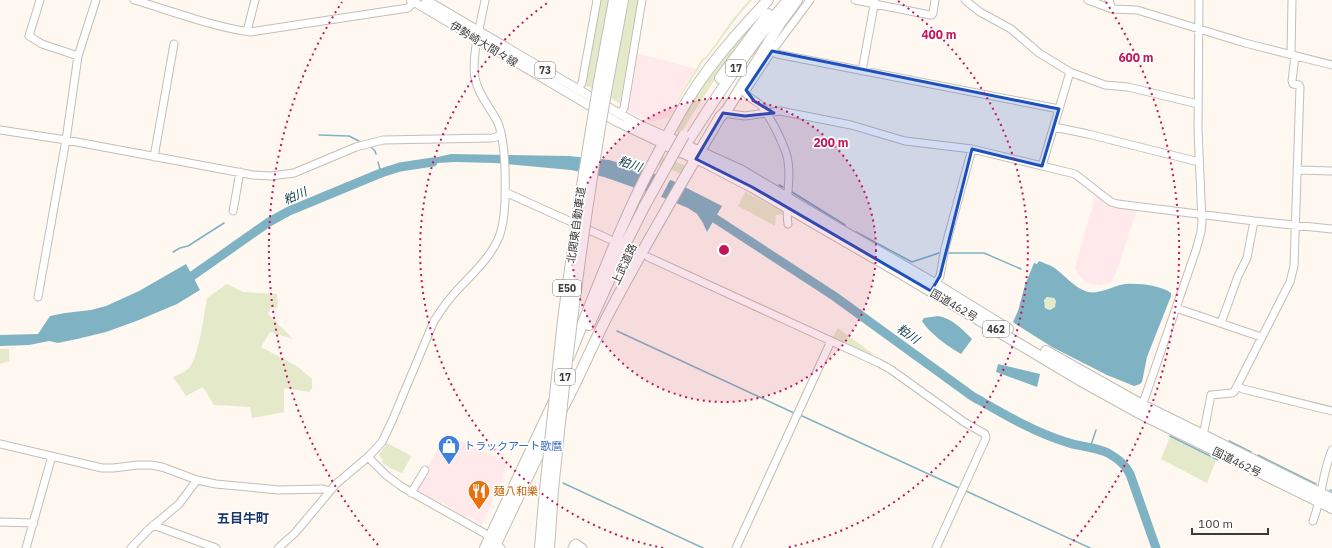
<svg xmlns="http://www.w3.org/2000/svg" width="1332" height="548" font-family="'IBM Plex Sans','Noto Sans JP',sans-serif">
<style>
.commercial{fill:#ffe9ea}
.green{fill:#e3e9c9}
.water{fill:#7fb3c3;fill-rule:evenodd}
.pier{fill:#fef8f1}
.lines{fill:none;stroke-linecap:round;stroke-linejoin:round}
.stream{stroke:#7fb3c3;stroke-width:1.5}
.river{stroke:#7fb3c3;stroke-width:9}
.minor-tunnel{stroke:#d7d2cc;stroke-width:7;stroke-dasharray:7 3.5;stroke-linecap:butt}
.minor-casing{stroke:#c3beb7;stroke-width:9}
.major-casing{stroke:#c3beb7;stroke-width:10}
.highway-casing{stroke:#c3beb7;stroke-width:12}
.minor{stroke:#fff;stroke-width:7}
.major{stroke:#fff;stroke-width:8}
.highway{stroke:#fff;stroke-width:10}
.highway-bridge-casing{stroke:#c3beb7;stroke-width:12;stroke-linecap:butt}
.highway-bridge{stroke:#fff;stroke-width:10}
.marked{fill:#1d50bd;fill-opacity:0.2;stroke:#1d50bd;stroke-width:3;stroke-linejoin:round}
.ring{fill:none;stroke:#c2185b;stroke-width:2;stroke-dasharray:2 4}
.labels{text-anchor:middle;stroke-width:3.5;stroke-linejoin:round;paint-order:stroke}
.shield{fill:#fff;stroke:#777674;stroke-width:1}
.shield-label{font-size:10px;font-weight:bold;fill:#3d3b39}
.street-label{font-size:11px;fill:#3d3b39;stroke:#fff}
.shop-label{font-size:11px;fill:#366cbe;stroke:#fff;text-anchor:start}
.food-label{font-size:11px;fill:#c56008;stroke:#fff;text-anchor:start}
.water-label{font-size:12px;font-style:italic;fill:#11404c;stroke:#fff}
.quarter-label{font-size:13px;font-weight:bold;fill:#1b366c;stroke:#fff}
.centre{fill:#c2185b;stroke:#fff;stroke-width:2}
.ring-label{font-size:12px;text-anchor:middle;font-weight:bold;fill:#c2185b;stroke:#fff;stroke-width:3.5;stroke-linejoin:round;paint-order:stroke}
</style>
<rect width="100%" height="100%" fill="#fef8f1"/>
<path class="commercial" d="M 636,53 L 696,69 L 681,94 L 669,118 L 662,119 L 650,122 L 628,112 L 627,108 Z
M 1096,194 L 1105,202 L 1111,205 L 1137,209 L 1118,268 L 1112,281 L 1100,285 L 1086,283 L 1078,274 L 1075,267 Z
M 445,434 L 509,463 L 483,523 L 481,524 L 468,516 L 466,518 L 442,503 L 416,491 Z"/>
<path class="green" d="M 600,0 L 609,0 L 593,88 L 584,85 Z
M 629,0 L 638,0 L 620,104 L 610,97 Z
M 749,0 L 752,0 L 738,16 L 707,58 L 704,60 L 683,93 L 669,118 L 681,94 L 702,59 L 706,57 L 733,19 Z
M 771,0 L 774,0 C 739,43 708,88 680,135 L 677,131 L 673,129 L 693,94 Z
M 660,155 L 688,167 L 684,175 L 655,163 Z
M 745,192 L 778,209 L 785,213 L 784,215 L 776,215 L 775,226 L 738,206 Z
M 227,284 L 243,292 L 277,294 L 278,307 L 270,309 L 268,314 L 293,339 L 270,332 L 261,347 L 298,367 L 312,379 L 312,388 L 309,392 L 284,388 L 284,412 L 252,418 L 250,407 L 214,405 L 203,387 L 186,396 L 173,377 C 178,375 185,372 189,368 C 199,356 204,315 207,298 Z
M1044 303a6 6 0 1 1 12 0a6 6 0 1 1-12 0Z
M 838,328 L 872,353 L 873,354 L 872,357 L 832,338 Z
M 0,349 L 9,349 L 9,361 L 0,364 Z
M 1170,437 L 1216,460 L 1207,483 L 1161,459 Z
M 387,443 L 406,453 L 411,457 L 402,473 L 392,469 L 382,462 L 383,460 L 379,455 Z"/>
<path class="water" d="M 451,154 L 569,156 L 609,160 L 641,169 L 673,181 L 722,206 L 707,232 L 703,223 L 697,214 L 688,208 L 664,198 L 604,177 L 571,170 L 495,163 L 455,162 L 421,164 L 429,159 Z
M 1039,261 C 1043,263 1048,264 1053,267 C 1064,274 1074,288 1088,292 C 1098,294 1110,288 1120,285 C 1132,282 1161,285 1171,293 L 1171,296 L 1147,357 L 1142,382 L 1140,384 L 1134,386 L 1107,375 L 1052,347 L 1014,323 L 1013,322 L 1018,311 L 1025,285 L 1034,263 L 1037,264 ZM 1047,297 L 1054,298 L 1056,301 L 1055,307 L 1050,310 L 1045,308 L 1044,300 Z
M 186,264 L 200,290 L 177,304 L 139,320 L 106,332 L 77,339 L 58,343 L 49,341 L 29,345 L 0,346 L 0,335 L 38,334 L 50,316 L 65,313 L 91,310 L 106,306 L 139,291 Z
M 938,316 C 952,318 963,330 972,339 L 961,354 C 949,347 929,333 922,321 L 924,318 Z
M 998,364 L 1040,374 L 1037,387 L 996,372 Z"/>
<path class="pier" d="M 659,174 L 671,178 L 660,199 L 647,195 Z"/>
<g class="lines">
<path class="stream" d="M 319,135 L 349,136 L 359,141
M 372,148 L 375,151 L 376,154
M 378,162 L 381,173
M 779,185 L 783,187
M 792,192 L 845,225
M 856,232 L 912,262 L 939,253
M 173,252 L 180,248 L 188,246 L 224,223
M 948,253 L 984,253 L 1021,269
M 617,331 L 794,413
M 800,415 L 959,488
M 1170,436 L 1218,460
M 1229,441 L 1251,452
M 1090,448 L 1096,430
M 1258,455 L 1316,484
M 563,483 L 703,548
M 1330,490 L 1332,491
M 966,491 L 1090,548"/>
<path class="river" d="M 705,212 L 834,296 L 972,396 C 1002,413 1033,432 1066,442 C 1080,447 1096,447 1108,453 C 1118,459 1125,464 1130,474 L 1156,548
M 181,281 L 192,276 L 269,222 L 289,211 L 381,173 L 400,167 L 433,162"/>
<path class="minor-tunnel" d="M 622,245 L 645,255"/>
<g class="minor-casing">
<path id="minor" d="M 40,0 L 29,36 L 42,44 L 78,56
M 134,0 C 172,11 210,26 250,32 L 408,8 L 414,2
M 855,0 L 930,15 L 932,15 L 933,13 L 935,0
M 965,0 L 980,12 L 1011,29 L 1039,53 L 1070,72 L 1105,85 L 1128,87 L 1198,104
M 1088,0 L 1112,9 L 1137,10 L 1245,43 L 1332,65
M 1109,0 L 1112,9
M 247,31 L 255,0
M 772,51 L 777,54 L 1059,109
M 1291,54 L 1292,0
M 862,71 L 875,0
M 578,90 L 582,83 L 597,0
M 723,113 L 745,116 L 780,111 L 851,125 L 905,141 L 972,149 L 1075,174 L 1111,202 L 1118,204 L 1254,221 L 1332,229
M 620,114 L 624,108 L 642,0
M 1054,127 L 1088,134 L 1199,162
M 0,130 L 66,140 L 253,175 L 271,176 L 294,173 L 356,147 L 383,140 L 492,138 L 496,137 L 501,134
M 154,157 L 174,44
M 1042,166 L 1070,72
M 1297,170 L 1332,171
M 505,192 L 609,239
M 233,211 L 240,172
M 788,224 C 784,200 794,173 785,150 C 780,137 771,119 763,108 C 759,101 749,100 745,92 L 772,51 L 810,0
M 648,257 L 879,363 L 890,369 L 964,422 L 985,434 L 986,438 L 936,548
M 934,287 L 940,276 L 945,248 L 972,149
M 38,297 L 66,140 L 78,56 L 96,0
M 1176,308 L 1261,337
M 1221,323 L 1238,276 L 1247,258 L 1254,221
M 1237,386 L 1243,389 L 1332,411
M 1141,409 L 1196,250 L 1201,232 L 1202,221 L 1198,130 L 1199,0
M 1203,436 L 1211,395 L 1232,393 L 1234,392 L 1290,282 L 1294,266 L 1300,87 L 1299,85 L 1293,84 L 1292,81 L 1295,56
M 0,444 L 102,468 L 113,468 L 138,465 L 151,465 L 162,467 L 197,480 L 216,484 L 279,490 L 323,489 L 330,491
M 368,457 L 386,475 L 402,487 L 484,533 L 501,548
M 411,493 L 425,470
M 1313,521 C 1322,498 1322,473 1332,450
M 0,522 L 34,523
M 153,525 L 216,548
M 26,548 L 52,456
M 131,548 L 148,530 L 179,504 L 197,480
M 278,548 L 295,533 L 336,484 L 368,457 L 382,442 L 392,421 L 434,321 C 440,312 445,304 452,296 C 468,277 489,261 499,237 C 508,214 507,146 498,123 C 491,108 478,95 475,78 C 471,57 481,22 485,0
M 572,548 L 574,544 L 576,543 L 583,548
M 736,548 L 831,341"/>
</g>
<g class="major-casing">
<path id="major" d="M 411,0 L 617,122 L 663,144
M 426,0 L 620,114 L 638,124 L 667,137"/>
</g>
<g class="highway-casing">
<path id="highway" d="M 720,78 L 768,14
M 598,87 L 614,0
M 606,92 L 623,0
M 667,137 L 740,170 L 846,233 L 935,284 L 1008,329
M 690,138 C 720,91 751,44 788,0
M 663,144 L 704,162 L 752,187 L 897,271 L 1083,382 L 1139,413 L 1332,508
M 589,325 L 626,243 L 644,207
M 1046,351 L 1142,405 L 1332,499
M 569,357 C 597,290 621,221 656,157 C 670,131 683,105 700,81 C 720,52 744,26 768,0
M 561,411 C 579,379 592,345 609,313 C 644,246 682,182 720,117 L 727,110 L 781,22 L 797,0
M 485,548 L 553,403
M 494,548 L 551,428
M 540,548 L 545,490
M 549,548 L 553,490"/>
</g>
<use href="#minor" class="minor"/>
<use href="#major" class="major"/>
<use href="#highway" class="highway"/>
<g class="highway-bridge-casing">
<path id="highway-bridge" d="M 644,207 L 684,135
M 545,490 L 563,320 L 579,204 L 598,87
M 553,490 C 566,357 583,224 606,92"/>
</g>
<use href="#highway-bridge" class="highway-bridge"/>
</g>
<path class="marked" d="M 772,51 L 1059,109 L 1042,166 L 972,149 L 940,276 L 931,291 L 752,187 L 696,159 L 723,113 L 745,116 L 774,113 L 754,101 L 746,90 Z"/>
<circle cx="724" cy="250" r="152" fill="#c2185b" fill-opacity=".12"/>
<g class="ring">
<circle cx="724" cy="250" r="152"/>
<path d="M663 548A304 304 0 0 1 550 1M898 1A304 304 0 0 1 785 548"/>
<path d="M378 545A455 455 0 0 1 342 2M1106 2A455 455 0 0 1 1070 545"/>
</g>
<defs>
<g id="shop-pin" transform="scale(1.15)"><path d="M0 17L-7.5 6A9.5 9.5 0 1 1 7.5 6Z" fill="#3f7fe0" stroke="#fff"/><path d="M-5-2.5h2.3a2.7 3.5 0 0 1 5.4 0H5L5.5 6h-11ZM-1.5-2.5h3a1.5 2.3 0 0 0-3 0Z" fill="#fff"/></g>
<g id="restaurant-pin" transform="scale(1.15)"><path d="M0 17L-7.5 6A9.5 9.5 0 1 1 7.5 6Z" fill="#e8710a" stroke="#fff"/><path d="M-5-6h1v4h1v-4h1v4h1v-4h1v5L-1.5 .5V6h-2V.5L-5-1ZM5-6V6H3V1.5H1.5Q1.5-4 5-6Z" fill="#fff"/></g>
</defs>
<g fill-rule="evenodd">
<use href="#shop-pin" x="449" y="446"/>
<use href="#restaurant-pin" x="479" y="491"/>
</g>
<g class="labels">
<g class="shield">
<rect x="726" y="60" width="20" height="16" rx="3"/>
<rect x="535" y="62" width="20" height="16" rx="3"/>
<rect x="553" y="280" width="28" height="16" rx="3"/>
<rect x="983" y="321" width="26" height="16" rx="3"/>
<rect x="555" y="369" width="20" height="16" rx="3"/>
</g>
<g class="shield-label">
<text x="736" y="72">17</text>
<text x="545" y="74">73</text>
<text x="567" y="292">E50</text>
<text x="996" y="333">462</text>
<text x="565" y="381">17</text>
</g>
<g class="street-label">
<text transform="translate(484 44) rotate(31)" y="4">伊勢崎大間々線</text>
<text transform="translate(576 225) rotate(-82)" y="4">北関東自動車道</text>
<text transform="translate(624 264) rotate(-65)" y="4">上武道路</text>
<text transform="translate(954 305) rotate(30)" y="4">国道462号</text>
<text transform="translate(1237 462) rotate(26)" y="4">国道462号</text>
</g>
<g class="shop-label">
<text x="464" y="450">トラックアート歌麿</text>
</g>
<g class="food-label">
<text x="494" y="495">麺八和樂</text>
</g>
<g class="water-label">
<text transform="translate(630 164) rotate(19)" y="4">粕川</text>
<text transform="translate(295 196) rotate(-24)" y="4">粕川</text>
<text transform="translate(908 334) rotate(35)" y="4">粕川</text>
</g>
<g class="quarter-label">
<text x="243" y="523">五目牛町</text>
</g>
</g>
<circle cx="724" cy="250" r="6" class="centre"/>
<g class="ring-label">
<text x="939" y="39">400 m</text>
<text x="1136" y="62">600 m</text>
<text x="831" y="147">200 m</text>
</g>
<path d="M1192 528v6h76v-6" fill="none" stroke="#3d3b39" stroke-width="2"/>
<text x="1198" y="528" font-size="12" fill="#3d3b39" stroke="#ffffff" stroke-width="3" paint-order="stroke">100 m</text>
</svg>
